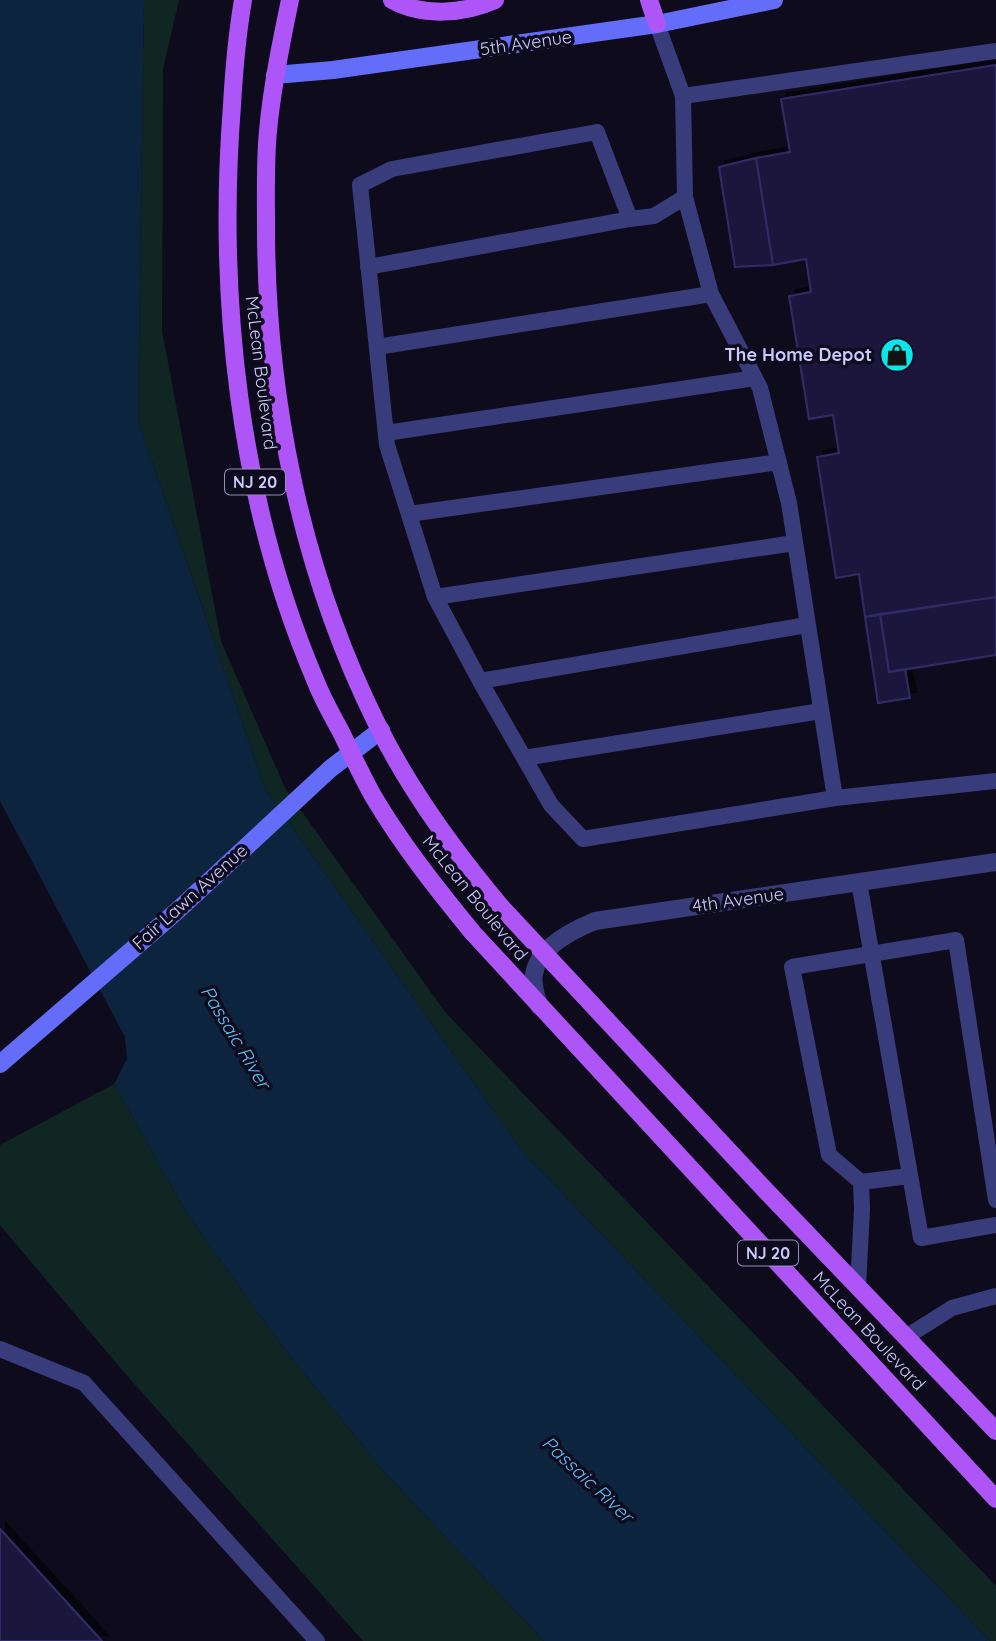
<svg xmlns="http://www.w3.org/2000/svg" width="996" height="1641" font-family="Quicksand,sans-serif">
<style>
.green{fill:#0f2623}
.water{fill:#0d243f}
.building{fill:#1d193d;stroke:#332c68;stroke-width:2;filter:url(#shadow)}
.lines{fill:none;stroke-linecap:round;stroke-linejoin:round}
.lane{stroke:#393c7a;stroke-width:16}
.street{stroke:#393c7a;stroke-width:18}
.secondary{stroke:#646df9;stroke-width:18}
.primary{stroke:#ae55f8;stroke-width:18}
.labels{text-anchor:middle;stroke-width:7;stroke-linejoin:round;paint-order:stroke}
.shield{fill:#0e0c1c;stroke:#9291ba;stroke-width:2}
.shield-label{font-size:16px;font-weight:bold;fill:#cbcafd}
.street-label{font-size:18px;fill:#cbcafd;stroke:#0e0c1c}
.poi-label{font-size:18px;font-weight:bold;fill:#cbcafd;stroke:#0e0c1c;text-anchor:end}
.water-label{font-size:19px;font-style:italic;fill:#5cbdf9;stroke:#0e0c1c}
</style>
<defs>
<filter id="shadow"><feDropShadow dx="6" dy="-6" stdDeviation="0" flood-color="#0009"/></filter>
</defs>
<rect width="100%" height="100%" fill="#0e0c1c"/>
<path class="green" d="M 144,0 L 179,0 L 163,69 L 162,331 L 221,641 L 285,788 L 445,1012 L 996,1586 L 996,1641 L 990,1641 L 522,1151 L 265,789 L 138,421 Z
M 114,1084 L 187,1214 L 282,1346 L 385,1473 L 544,1641 L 363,1641 L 122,1370 L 0,1225 L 0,1145 Z"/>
<path class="water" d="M 0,0 L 144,0 L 138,421 L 265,789 L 522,1151 L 990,1641 L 544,1641 L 385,1473 L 282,1346 L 187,1214 L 114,1084 L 127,1059 L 125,1037 L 0,801 Z"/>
<path class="building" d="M 996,65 L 996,597 L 865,617 L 859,574 L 836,578 L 817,457 L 839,453 L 833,415 L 809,419 L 789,296 L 811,292 L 806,259 L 773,265 L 756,158 L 790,152 L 781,99 Z
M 756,158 L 773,265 L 735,267 L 719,167 Z
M 996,597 L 996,655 L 889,672 L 880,614 Z
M 880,614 L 889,672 L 905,669 L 910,698 L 878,703 L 865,617 Z
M 0,1529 L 102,1641 L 0,1641 Z"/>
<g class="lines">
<path class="lane" d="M 657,24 L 683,96 L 685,197 L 654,216 L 630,219 L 597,132 L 392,169 L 360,185 L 387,445 L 435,597 L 480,681 L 551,805 L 583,839 L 835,798 L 996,781
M 683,96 L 996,51
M 685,197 L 711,294 L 760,388 L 789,503 L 835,798
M 368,267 L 630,219
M 377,347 L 711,294
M 386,433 L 755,378
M 409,514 L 779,462
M 435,597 L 794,543
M 480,681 L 807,625
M 524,758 L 821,711
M 859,882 L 921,1238 L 996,1225
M 861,1182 L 909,1176
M 858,1288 L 862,1209 L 861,1182 L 829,1155 L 792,967 L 956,940 L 996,1200
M 906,1337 L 952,1308 L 996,1296
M 0,1349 L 84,1383 L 317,1641"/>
<path class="street" d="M 539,1006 C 536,996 532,985 534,974 C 538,947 573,930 595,921 L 996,862"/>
<path class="secondary" d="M 275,75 L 333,70 L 657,24 L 774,0
M 0,1064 L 177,911 L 330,769 L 381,730"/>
<path class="primary" d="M 243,0 C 237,35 234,70 232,105 C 217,299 239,502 316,682 C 323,700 333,717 342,734 C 352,755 362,776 373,796 C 402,845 437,889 473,933 L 996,1499
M 290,0 C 281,43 272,87 268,131 C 265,162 266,195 266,226 C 266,397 301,571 377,724 C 410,791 454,851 502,908 L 768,1193 L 996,1431
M 392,0 C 422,17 464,14 495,0
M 649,0 L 657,24"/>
</g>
<defs>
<g id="shop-disc" transform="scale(1.75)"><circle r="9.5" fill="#09e6e9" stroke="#0e0c1c"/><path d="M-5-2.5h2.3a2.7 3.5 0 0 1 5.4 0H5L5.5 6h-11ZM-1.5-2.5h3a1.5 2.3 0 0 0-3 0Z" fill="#111"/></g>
</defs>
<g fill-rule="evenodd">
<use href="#shop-disc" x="897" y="355"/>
</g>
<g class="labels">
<g class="shield">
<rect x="225" y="469.5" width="60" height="25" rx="5"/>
<rect x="738" y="1240.5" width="60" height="25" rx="5"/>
</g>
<g class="shield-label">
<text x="255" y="488">NJ 20</text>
<text x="768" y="1259">NJ 20</text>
</g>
<g class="street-label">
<text transform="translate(526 43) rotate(-8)" y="6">5th Avenue</text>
<text transform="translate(261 373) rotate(83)" y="6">McLean Boulevard</text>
<text transform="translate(190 897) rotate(-42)" y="6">Fair Lawn Avenue</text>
<text transform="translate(475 898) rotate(51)" y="6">McLean Boulevard</text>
<text transform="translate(738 900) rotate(-8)" y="6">4th Avenue</text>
<text transform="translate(869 1331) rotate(47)" y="6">McLean Boulevard</text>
</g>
<g class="poi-label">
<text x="872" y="361">The Home Depot</text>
</g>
<g class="water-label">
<text transform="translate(236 1037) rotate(59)" y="7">Passaic River</text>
<text transform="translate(588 1479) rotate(43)" y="7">Passaic River</text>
</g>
</g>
</svg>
